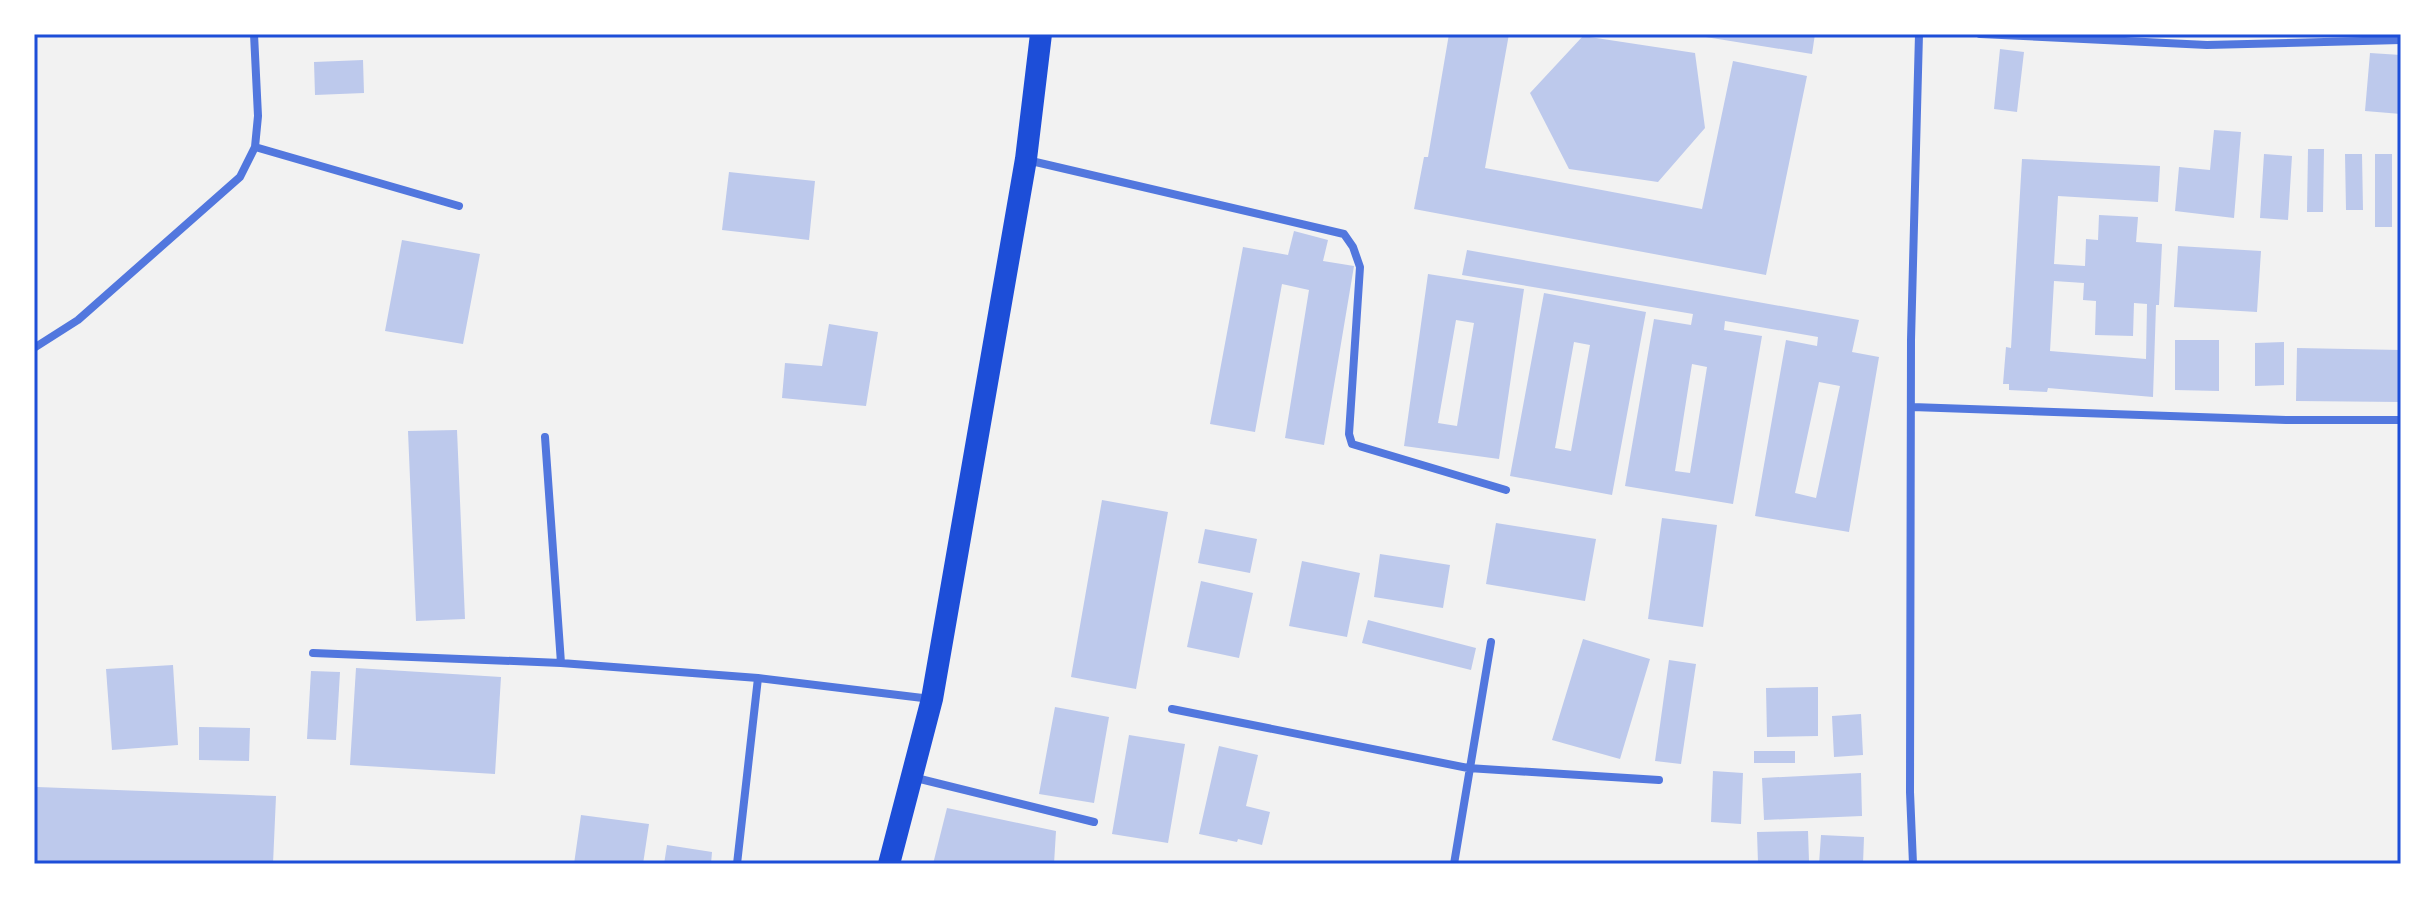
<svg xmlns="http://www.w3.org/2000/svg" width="2435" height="898" font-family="'Crimson Pro',serif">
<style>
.building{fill:#bdc9ec;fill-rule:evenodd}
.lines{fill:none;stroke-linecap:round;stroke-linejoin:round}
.minor{stroke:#5277de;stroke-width:8}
.trunk{stroke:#1d4ed8;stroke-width:22}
.neatline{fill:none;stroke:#1d4ed8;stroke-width:3}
</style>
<rect width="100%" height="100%" fill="#f2f2f2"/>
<path class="building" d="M 1449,34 L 1509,34 L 1485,168 L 1702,209 L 1733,61 L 1807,76 L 1766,275 L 1414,209 L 1424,157 L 1428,157 Z
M 1687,34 L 1815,34 L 1812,54 Z
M 1583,36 L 1695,53 L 1705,128 L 1658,182 L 1569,169 L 1530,93 Z
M 2000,49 L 2024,52 L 2017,112 L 1994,109 Z
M 2370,53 L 2401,55 L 2401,114 L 2365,111 Z
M 363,60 L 364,93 L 315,95 L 314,62 Z
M 2214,130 L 2241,132 L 2234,218 L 2175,211 L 2179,167 L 2210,170 Z
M 2308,149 L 2324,149 L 2323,212 L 2307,212 Z
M 2264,154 L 2292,156 L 2288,220 L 2260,218 Z
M 2345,154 L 2362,154 L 2363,210 L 2346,210 Z
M 2375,154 L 2392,154 L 2392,227 L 2375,227 Z
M 2022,159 L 2160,166 L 2158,202 L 2058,196 L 2054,264 L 2085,266 L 2086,239 L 2098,240 L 2099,215 L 2138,217 L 2136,242 L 2162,244 L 2159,305 L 2156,305 L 2153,397 L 2048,388 L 2047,392 L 2009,390 L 2009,384 L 2003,384 L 2006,347 L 2011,348 ZM 2054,281 L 2084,283 L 2083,300 L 2096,301 L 2095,335 L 2133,336 L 2134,303 L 2147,304 L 2146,359 L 2050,351 Z
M 729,172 L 815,181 L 809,240 L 722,230 Z
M 1294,231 L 1328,240 L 1323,261 L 1354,266 L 1324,445 L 1285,438 L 1309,290 L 1282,284 L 1255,432 L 1210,424 L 1243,247 L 1288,255 Z
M 402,240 L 480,254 L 463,344 L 385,331 Z
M 2178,246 L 2261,251 L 2257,312 L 2174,307 Z
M 1467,250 L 1859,320 L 1852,352 L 1879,357 L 1849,532 L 1755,516 L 1786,340 L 1817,346 L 1818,337 L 1725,321 L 1724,330 L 1762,336 L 1733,504 L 1625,486 L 1654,319 L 1691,325 L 1693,314 L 1462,275 ZM 1692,364 L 1707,367 L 1690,473 L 1675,471 ZM 1819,382 L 1840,386 L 1816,498 L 1795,493 Z
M 1428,274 L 1524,289 L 1499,459 L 1404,446 ZM 1456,320 L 1474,323 L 1457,426 L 1438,423 Z
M 1544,293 L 1646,312 L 1612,495 L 1510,476 ZM 1574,342 L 1590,345 L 1571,451 L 1555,448 Z
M 829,324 L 878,332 L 866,406 L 782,398 L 785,363 L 822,366 Z
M 2175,340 L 2219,340 L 2219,391 L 2175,390 Z
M 2284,342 L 2284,385 L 2255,386 L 2255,343 Z
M 2297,348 L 2401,350 L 2401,402 L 2296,401 Z
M 457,430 L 465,619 L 416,621 L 408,431 Z
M 1102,500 L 1168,512 L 1136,689 L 1071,677 Z
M 1662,518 L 1717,525 L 1703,627 L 1648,619 Z
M 1496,523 L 1596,539 L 1585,601 L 1486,584 Z
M 1205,529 L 1257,539 L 1250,573 L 1198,563 Z
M 1380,554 L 1450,565 L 1443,608 L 1374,597 Z
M 1302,561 L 1360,573 L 1347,637 L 1289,626 Z
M 1201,581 L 1253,593 L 1239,658 L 1187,647 Z
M 1368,620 L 1476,648 L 1471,670 L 1362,643 Z
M 1583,639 L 1650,659 L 1620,759 L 1552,740 Z
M 1669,660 L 1696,664 L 1681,764 L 1655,761 Z
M 173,665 L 178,745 L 112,750 L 106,669 Z
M 356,668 L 501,677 L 495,774 L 350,765 Z
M 311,671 L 340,672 L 336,740 L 307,739 Z
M 1818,687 L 1818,736 L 1767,737 L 1766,688 Z
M 1055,707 L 1109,717 L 1094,803 L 1039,794 Z
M 1861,714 L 1863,755 L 1834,757 L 1832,716 Z
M 199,727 L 250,728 L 249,761 L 199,760 Z
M 1129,735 L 1185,744 L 1168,843 L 1112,834 Z
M 1219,746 L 1258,755 L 1246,806 L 1270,812 L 1262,845 L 1238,839 L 1237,842 L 1199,834 Z
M 1754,751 L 1795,751 L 1795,763 L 1754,763 Z
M 1713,771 L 1743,773 L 1741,824 L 1711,822 Z
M 1861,773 L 1862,816 L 1764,820 L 1762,778 Z
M 37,787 L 276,796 L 273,864 L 34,864 Z
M 947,808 L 1056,831 L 1054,864 L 933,864 Z
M 581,815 L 649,824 L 643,864 L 574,864 Z
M 1808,831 L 1809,861 L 1758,863 L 1757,832 Z
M 1821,835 L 1864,837 L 1863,864 L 1819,864 Z
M 667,845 L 712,852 L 711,864 L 664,864 Z"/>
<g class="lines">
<path class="minor" d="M 1980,34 L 2207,45 L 2401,40
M 255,147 L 459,206
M 1027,160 L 1344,234 L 1353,247 L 1360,267 L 1349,434 L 1352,444 L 1506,490
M 34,348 L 78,320 L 240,177 L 255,147 L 258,116 L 254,34
M 1912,407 L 2286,420 L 2401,420
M 545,437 L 561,663
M 313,653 L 561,663 L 758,678 L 931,699
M 1172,709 L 1468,768 L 1659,780
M 912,777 L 1094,822
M 737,864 L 758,678
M 1454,864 L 1491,642
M 1913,864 L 1910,792 L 1911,340 L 1919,34"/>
<path class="trunk" d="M 889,864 L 932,699 L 1026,159 L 1041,34"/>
</g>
<rect width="2435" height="898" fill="none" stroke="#ffffff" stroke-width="72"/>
<rect x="36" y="36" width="2363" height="826" class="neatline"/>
</svg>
